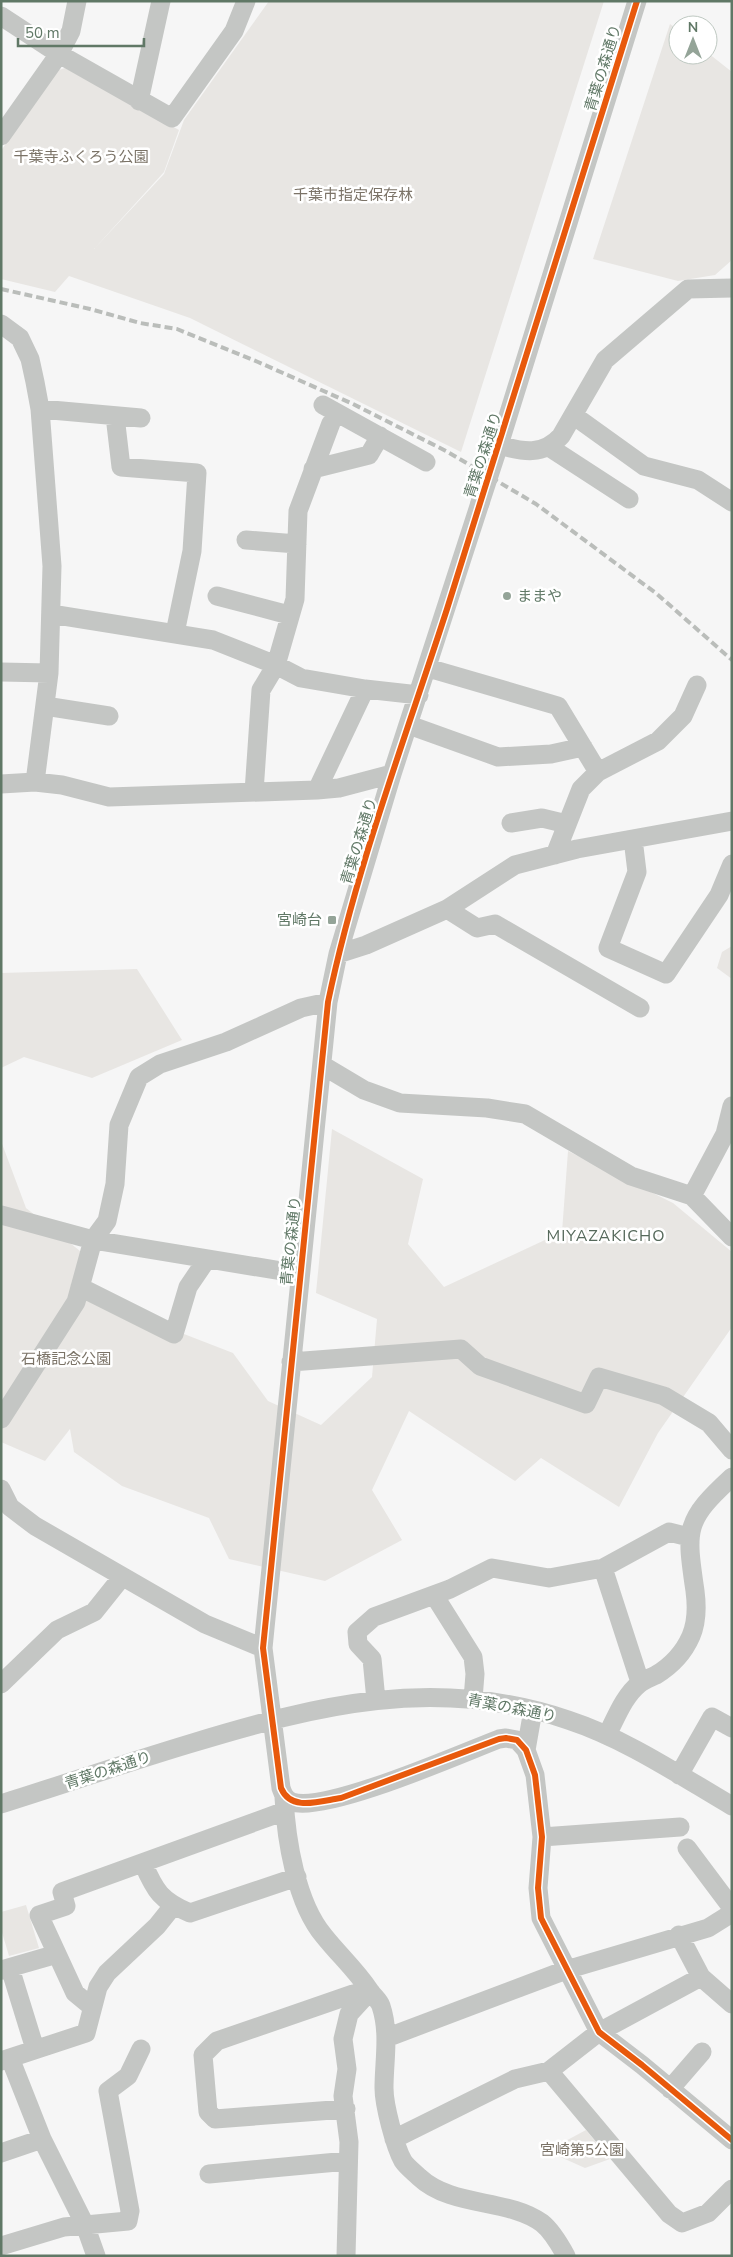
<svg xmlns="http://www.w3.org/2000/svg" width="733" height="2257" font-family="'Nunito Sans','Noto Sans JP',sans-serif">
<style>
.green{fill:#e8e6e3}
.lines{fill:none;stroke-linecap:round;stroke-linejoin:round}
.minor{stroke:#c4c6c4;stroke-width:19}
.rail{stroke:#babdba;stroke-width:4;stroke-dasharray:8 4;stroke-linecap:butt}
.minor-bridge{stroke:#c4c6c4;stroke-width:19}
.cycleway-casing{stroke:#fff;stroke-width:9}
.cycleway{stroke:#e8590c;stroke-width:6}
.poi-dot{fill:#94a498;stroke:#fff;stroke-width:2}
.labels{text-anchor:middle;stroke-width:5;stroke-linejoin:round;paint-order:stroke}
.street-label{font-size:15px;fill:#607866;stroke:#fff}
.park-label{font-size:15px;fill:#7b7367;stroke:#fff}
.poi-label{font-size:15px;fill:#607866;stroke:#fff;text-anchor:start}
.neighbourhood-label{font-size:16px;letter-spacing:1px;fill:#56695b;stroke:#fff}
</style>
<rect width="100%" height="100%" fill="#f6f6f6"/>
<path class="green" d="M 269,1 L 604,1 L 461,452 L 190,318 L 69,276 L 55,292 L 1,279 L 1,151 L 52,72 L 65,68 L 179,130 L 164,172 L 94,249 L 164,174 L 184,120 Z
M 670,24 L 678,30 L 678,55 L 708,55 L 708,53 L 732,72 L 732,260 L 715,275 L 678,281 L 593,259 Z
M 732,946 L 732,979 L 717,968 L 722,952 Z
M 137,969 L 182,1040 L 92,1078 L 24,1057 L 1,1068 L 1,973 Z
M 332,1129 L 423,1179 L 408,1244 L 444,1287 L 562,1232 L 568,1151 L 673,1203 L 732,1252 L 732,1327 L 658,1433 L 619,1507 L 541,1458 L 515,1481 L 409,1411 L 372,1490 L 402,1540 L 325,1581 L 229,1559 L 209,1518 L 122,1486 L 74,1452 L 70,1429 L 45,1461 L 1,1442 L 1,1141 L 26,1208 L 80,1251 L 83,1293 L 179,1329 L 184,1334 L 233,1353 L 268,1401 L 321,1425 L 372,1377 L 377,1319 L 316,1293 Z
M 26,1905 L 39,1948 L 9,1956 L 1,1929 L 1,1912 Z
M 586,2130 L 610,2159 L 585,2168 L 547,2151 Z"/>
<g class="lines">
<path class="minor" d="M 637,1 L 499,445 C 523,452 543,456 561,436 L 605,360 L 688,289 L 732,288
M 1,16 L 59,54 L 172,118 L 234,31 L 246,1
M 139,101 L 161,1
M 1,136 L 59,54 L 71,31 L 77,1
M 1,324 L 20,338 L 30,359 L 35,382 L 40,409 L 52,566 L 49,673 L 35,782
M 323,405 L 426,462
M 40,409 L 141,418
M 573,415 L 644,466 L 698,480 L 732,502
M 115,416 L 121,467 L 197,473 L 192,551 L 175,633
M 549,447 L 629,499
M 313,469 L 369,455 L 380,436
M 480,503 L 392,774 L 338,954 L 328,1002 L 263,1648 L 281,1788 C 283,1794 285,1799 292,1802 C 326,1813 460,1754 499,1739 L 506,1738 L 517,1740 L 526,1750 L 535,1775 L 542,1837 L 538,1888 L 541,1918 L 599,2032 L 642,2065 L 732,2140
M 246,540 L 297,544
M 217,596 L 289,615
M 51,614 L 213,640 L 276,665 L 301,678 L 365,689 L 419,695
M 428,668 L 558,706 L 598,772
M 1,672 L 49,673
M 45,706 L 109,716
M 409,725 L 498,757 L 551,754 L 583,747
M 1,784 L 35,782 L 62,785 L 109,797 L 317,790 L 339,788 L 392,774
M 317,790 L 365,689
M 254,792 L 261,690 L 276,665 L 295,599 L 298,511 L 331,423
M 511,823 L 542,818 L 567,824
M 633,839 L 637,872 L 608,948 L 666,974 L 719,895 L 732,864
M 555,855 L 581,789 L 598,772 L 658,741 L 683,716 L 697,685
M 447,909 L 477,928 L 495,924 L 640,1008
M 338,954 L 366,945 L 447,909 L 515,865 L 577,849 L 732,821
M 322,1065 L 364,1090 L 400,1103 L 487,1108 L 525,1114 L 631,1176 L 692,1196 L 732,1237
M 692,1196 L 725,1134 L 732,1106
M 1,1215 L 93,1240 L 300,1274
M 80,1287 L 174,1334 L 188,1287 L 207,1259
M 291,1362 L 461,1349 L 480,1366 L 586,1404 L 599,1377 L 664,1396 L 709,1423 L 732,1450
M 1,1419 L 76,1302 L 93,1240 L 107,1221 L 115,1184 L 119,1125 L 139,1077 L 160,1064 L 226,1042 L 301,1008 L 328,1002
M 1,1489 L 10,1507 L 35,1526 L 205,1624 L 263,1648
M 603,1568 L 640,1682
M 434,1595 L 473,1657 L 475,1674 L 473,1699
M 1,1684 L 57,1630 L 94,1612 L 122,1577
M 376,1700 L 372,1659 L 358,1644 L 357,1632 L 374,1617 L 450,1589 L 492,1568 L 549,1578 L 603,1568 L 669,1532 L 689,1537
M 607,1735 C 616,1718 624,1696 639,1684 C 644,1680 650,1678 656,1675 C 671,1666 684,1652 691,1636 C 697,1622 697,1606 695,1591 C 686,1529 684,1521 732,1477
M 526,1750 L 533,1710
M 679,1775 L 712,1717 L 732,1728
M 284,1797 C 286,1839 296,1903 324,1936 C 340,1956 355,1969 370,1991 C 373,1996 379,2000 381,2006 C 390,2033 384,2061 384,2088 C 384,2105 395,2147 403,2161 C 407,2167 414,2172 419,2177 C 452,2208 508,2198 542,2223 C 552,2231 560,2245 566,2256
M 1,1804 C 64,1784 126,1763 189,1744 C 317,1705 436,1675 568,1720 C 626,1739 679,1775 732,1806
M 542,1837 L 680,1827
M 687,1848 L 732,1908
M 143,1863 C 155,1891 161,1901 190,1913 L 297,1877
M 679,1935 L 701,1977
M 10,1968 L 35,2049
M 1,1970 L 57,1954
M 732,2004 L 701,1977 L 599,2032 L 549,2071 L 669,2214 L 682,2223 L 708,2213 L 732,2189
M 92,2007 L 75,1993 L 39,1915 L 66,1906 L 62,1892 L 285,1811
M 386,2038 L 566,1970 L 708,1928 L 732,1913
M 10,2058 L 42,2139 L 85,2225 L 96,2256
M 1,2061 L 86,2033 L 98,1987 L 107,1973 L 157,1926 L 173,1906
M 670,2089 L 702,2052
M 346,2109 L 215,2119 L 208,2112 L 203,2055 L 217,2041 L 353,1994 L 370,1991
M 394,2139 L 515,2079 L 549,2071
M 1,2153 L 42,2139
M 209,2174 L 348,2161
M 1,2246 L 64,2227 L 128,2221 L 130,2211 L 108,2091 L 128,2076 L 141,2049
M 346,2256 L 349,2142 L 343,2096 L 347,2069 L 343,2039 L 349,2014 L 370,1991"/>
<path class="rail" d="M 1,289 L 90,309 L 140,323 L 177,329 L 258,362 L 353,404 L 446,451 L 536,504 L 657,594 L 732,660"/>
<path class="minor-bridge" d="M 480,503 L 499,445"/>
<g class="cycleway-casing">
<path id="cycleway" d="M 637,1 C 573,203 511,407 447,609 C 405,739 356,868 328,1002 L 263,1648 L 281,1788 C 291,1812 320,1801 341,1798 L 499,1739 L 506,1738 L 517,1740 L 526,1750 L 535,1775 L 542,1837 L 538,1888 L 541,1918 L 599,2032 L 642,2065 L 732,2140"/>
</g>
<use href="#cycleway" class="cycleway"/>
</g>
<g class="poi-dot">
<circle cx="507" cy="596" r="5"/>
<rect x="327" y="915" width="10" height="10" rx="2.5"/>
</g>
<g class="labels">
<g class="street-label">
<text transform="translate(603 68) rotate(-73)" y="5">青葉の森通り</text>
<text transform="translate(483 455) rotate(-72)" y="5">青葉の森通り</text>
<text transform="translate(359 841) rotate(-73)" y="5">青葉の森通り</text>
<text transform="translate(291 1241) rotate(-84)" y="5">青葉の森通り</text>
<text transform="translate(512 1708) rotate(11)" y="5">青葉の森通り</text>
<text transform="translate(108 1770) rotate(-18)" y="5">青葉の森通り</text>
</g>
<g class="park-label">
<text x="81" y="162">千葉寺ふくろう公園</text>
<text x="353" y="200">千葉市指定保存林</text>
<text x="66" y="1364">石橋記念公園</text>
<text x="582" y="2155">宮崎第5公園</text>
</g>
<g class="poi-label">
<text x="517" y="601">ままや</text>
<text x="322" y="925" text-anchor="end">宮崎台</text>
</g>
<g class="neighbourhood-label">
<text x="606" y="1241">MIYAZAKICHO</text>
</g>
</g>
<rect width="733" height="2257" fill="none" stroke="#607866" stroke-width="5"/>
<g transform="translate(693 40)"><circle r="24" fill="#ffffff" stroke="#bfc9c2"/>
<path d="M0-4L9 19L0 12L-9 19Z" fill="#94a498"/>
<text y="-8" font-size="14" font-weight="bold" text-anchor="middle" fill="#607866">N</text>
</g>
<path d="M18 38v8h126v-8" fill="none" stroke="#607866" stroke-width="2.5"/>
<text x="25" y="38" font-size="15" fill="#607866" stroke="#ffffff" stroke-width="4" paint-order="stroke">50 m</text>
</svg>
